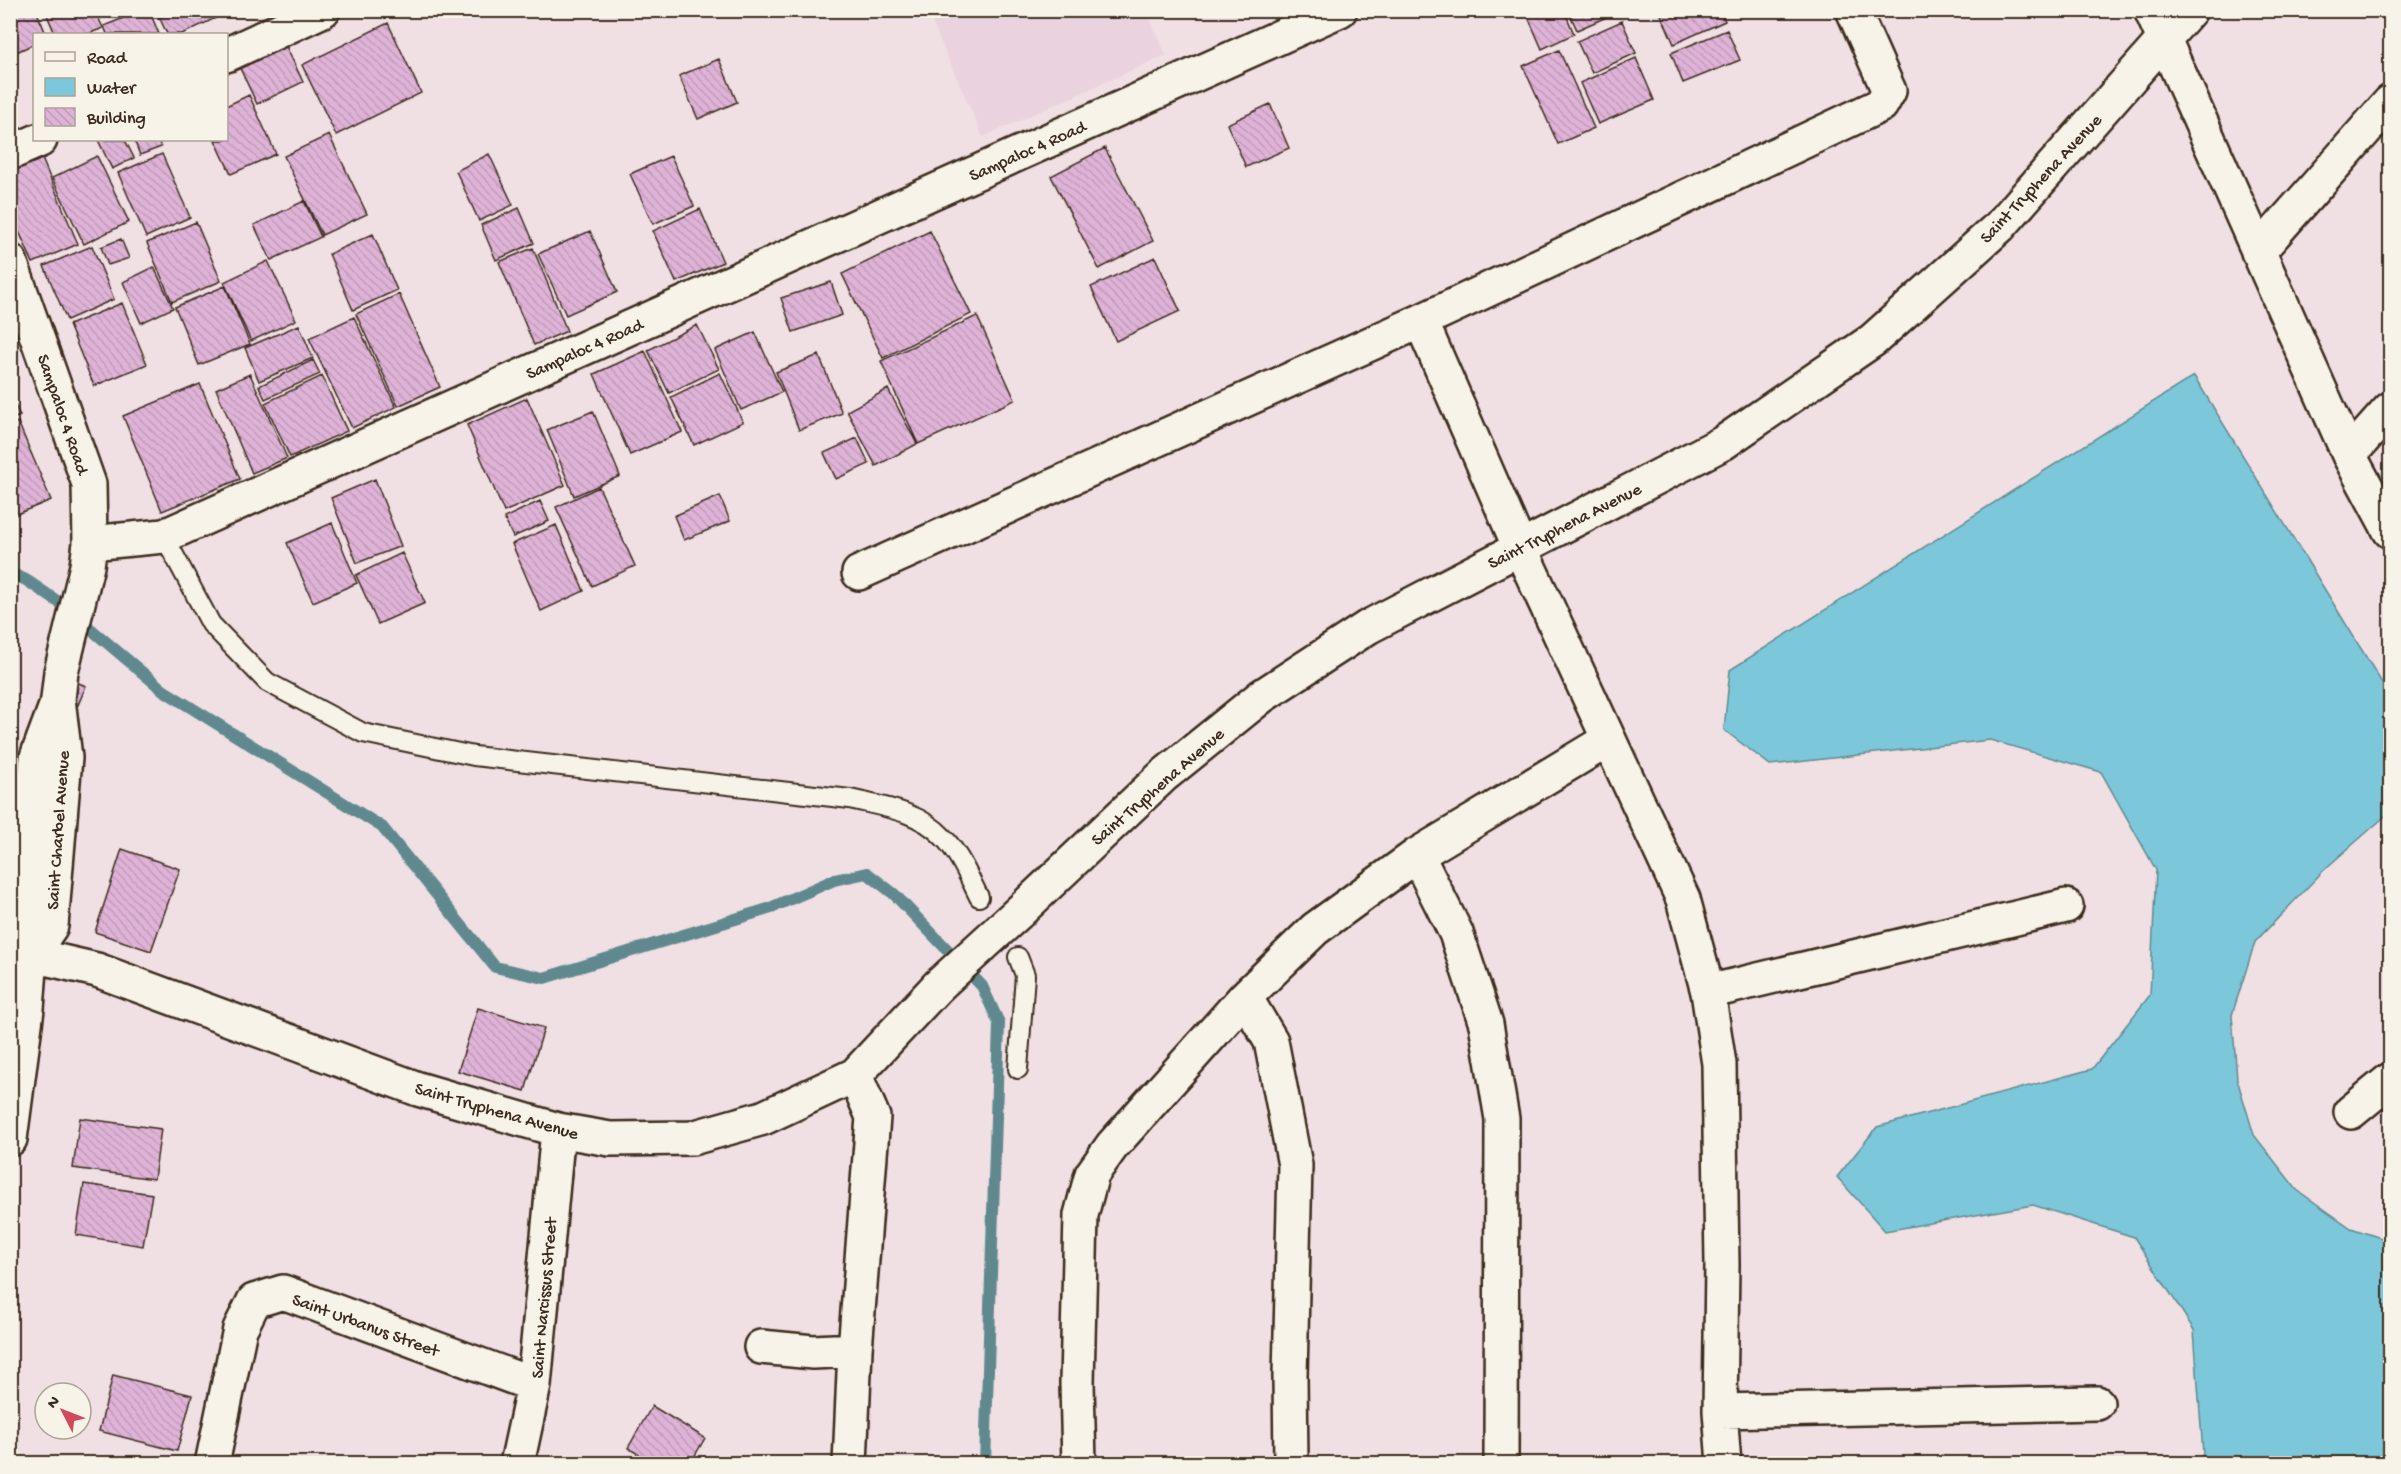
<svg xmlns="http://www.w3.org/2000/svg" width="2401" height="1474" font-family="'Gochi Hand',sans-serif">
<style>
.built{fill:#ebd2df}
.water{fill:#7bc8da;stroke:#61898f;stroke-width:1.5}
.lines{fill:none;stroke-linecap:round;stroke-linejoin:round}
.stream{stroke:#61898f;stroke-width:12}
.building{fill:url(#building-back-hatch);stroke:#3b2a1e;stroke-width:1.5}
.service-casing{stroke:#3b2a1e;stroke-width:22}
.minor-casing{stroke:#3b2a1e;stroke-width:38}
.tertiary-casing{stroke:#3b2a1e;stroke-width:38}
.service{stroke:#f7f3e8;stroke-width:18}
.minor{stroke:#f7f3e8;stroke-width:33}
.tertiary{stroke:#f7f3e8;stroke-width:33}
.minor-bridge-casing{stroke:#3b2a1e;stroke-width:38;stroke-linecap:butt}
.minor-bridge{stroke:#f7f3e8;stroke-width:33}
.labels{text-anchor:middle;stroke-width:4.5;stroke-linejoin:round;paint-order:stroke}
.street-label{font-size:18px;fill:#3b2a1e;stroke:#f7f3e8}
</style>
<defs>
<pattern id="building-back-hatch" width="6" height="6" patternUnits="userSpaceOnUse" patternTransform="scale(1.5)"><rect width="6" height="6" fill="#dfb3d7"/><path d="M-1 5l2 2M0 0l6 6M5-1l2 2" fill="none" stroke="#c09ab8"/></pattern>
</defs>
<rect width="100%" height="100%" fill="#f0e0e3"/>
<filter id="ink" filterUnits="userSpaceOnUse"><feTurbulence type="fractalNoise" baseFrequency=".0167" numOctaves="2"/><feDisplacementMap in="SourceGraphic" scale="12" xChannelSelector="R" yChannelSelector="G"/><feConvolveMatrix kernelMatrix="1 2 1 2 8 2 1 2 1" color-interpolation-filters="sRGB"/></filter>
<g filter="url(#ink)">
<path class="built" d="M 927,11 L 1146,11 L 1166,55 L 983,137 Z"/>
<path class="water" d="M 2194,376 L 2390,696 L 2390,812 L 2326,868 L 2255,942 L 2232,1015 L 2237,1079 L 2254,1135 L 2297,1190 L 2351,1228 L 2390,1241 L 2390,1463 L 2195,1463 L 2203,1454 L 2194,1330 L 2134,1237 L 2033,1205 L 1885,1231 L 1837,1177 L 1877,1127 L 2092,1069 L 2150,995 L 2156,870 L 2101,772 L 1990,740 L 1770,765 L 1724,730 L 1730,670 Z"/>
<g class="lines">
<path class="stream" d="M 10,573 L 26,580 L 60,603 L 163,690 L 382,827 L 495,967 L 544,978 L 768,909 L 834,880 L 867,873 L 894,894 L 982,986 L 999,1023 L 985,1464"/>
</g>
<path class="building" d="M 10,10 L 36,10 L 46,34 L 34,34 L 34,44 L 10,55 Z
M 45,10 L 95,10 L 103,28 L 88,34 L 55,34 Z
M 143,10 L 149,10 L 159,34 L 107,34 L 104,26 Z
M 156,10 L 215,10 L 218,17 L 182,34 L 167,34 Z
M 1525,10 L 1564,10 L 1574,34 L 1542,49 Z
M 1568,10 L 1609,10 L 1611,15 L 1577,30 Z
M 1659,10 L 1721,10 L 1725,21 L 1674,44 Z
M 1622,21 L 1636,53 L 1592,73 L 1577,41 Z
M 388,23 L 421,93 L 336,135 L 302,65 Z
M 1727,30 L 1740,60 L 1683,83 L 1671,53 Z
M 284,42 L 303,82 L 257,104 L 238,64 Z
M 1559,50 L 1594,128 L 1558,144 L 1523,66 Z
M 1636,58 L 1654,100 L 1598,124 L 1580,83 Z
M 719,59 L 737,102 L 698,119 L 679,76 Z
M 249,95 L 276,154 L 231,174 L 215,140 L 226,140 L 226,106 Z
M 1270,104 L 1289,148 L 1246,167 L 1227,124 Z
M 329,135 L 367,214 L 322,235 L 284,156 Z
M 98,140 L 125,140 L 134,158 L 112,169 Z
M 134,140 L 158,140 L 161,147 L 140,155 Z
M 1105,148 L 1153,241 L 1099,269 L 1051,176 Z
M 40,154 L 78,244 L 33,263 L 10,211 L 10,166 Z
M 162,154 L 190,217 L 146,237 L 118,173 Z
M 489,154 L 513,205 L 479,221 L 456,171 Z
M 97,156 L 129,222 L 84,244 L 52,178 Z
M 671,156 L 694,206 L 653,224 L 630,174 Z
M 304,201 L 321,237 L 271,260 L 254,225 Z
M 519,208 L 534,243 L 496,260 L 481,225 Z
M 700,209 L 723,262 L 676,282 L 653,231 Z
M 196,222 L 221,281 L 172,302 L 147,243 Z
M 590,231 L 617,292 L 566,315 L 538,254 Z
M 930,231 L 971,314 L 883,358 L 842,274 Z
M 373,234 L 397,290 L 353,310 L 329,254 Z
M 121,239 L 129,258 L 108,265 L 101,247 Z
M 92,246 L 114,299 L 67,320 L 44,266 Z
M 533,248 L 567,331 L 534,345 L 499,262 Z
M 1155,257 L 1180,311 L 1116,341 L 1091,287 Z
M 268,261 L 296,320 L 251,341 L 224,282 Z
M 154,267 L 173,308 L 141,323 L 123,282 Z
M 831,282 L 842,315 L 793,332 L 781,298 Z
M 225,286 L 250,344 L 199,365 L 175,307 Z
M 399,294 L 440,387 L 398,406 L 356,314 Z
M 122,303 L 147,364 L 94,386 L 69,325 Z
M 977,316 L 1015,400 L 918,444 L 881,361 Z
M 354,317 L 396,407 L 352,428 L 309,338 Z
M 299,325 L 313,358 L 259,381 L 245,348 Z
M 697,325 L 719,369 L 669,393 L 648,350 Z
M 755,332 L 782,392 L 741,410 L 715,350 Z
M 645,351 L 682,432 L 630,455 L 594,374 Z
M 819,355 L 842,413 L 799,430 L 776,372 Z
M 313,360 L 320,374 L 265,399 L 259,386 Z
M 720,373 L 743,422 L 694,445 L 671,397 Z
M 250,374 L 287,458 L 252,473 L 216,389 Z
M 322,376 L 347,431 L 290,457 L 265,403 Z
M 200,384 L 240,479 L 162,511 L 123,416 Z
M 888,389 L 917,444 L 876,466 L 847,411 Z
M 10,394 L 20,416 L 10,420 Z
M 527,398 L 565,485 L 504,512 L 467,425 Z
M 593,411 L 620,476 L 574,496 L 547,430 Z
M 18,422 L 51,500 L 10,517 L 10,425 Z
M 857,438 L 869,464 L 836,479 L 824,453 Z
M 375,479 L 401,546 L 357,563 L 331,498 Z
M 599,487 L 635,566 L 592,586 L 556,507 Z
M 720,496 L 730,521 L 684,540 L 674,516 Z
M 540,501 L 549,521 L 513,537 L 504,518 Z
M 332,523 L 357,583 L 313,602 L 287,543 Z
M 556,525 L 584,591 L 541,611 L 512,544 Z
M 402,553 L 425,603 L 378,624 L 356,575 Z
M 76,682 L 86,686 L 78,705 L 68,701 Z
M 122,849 L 180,869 L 151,951 L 95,932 Z
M 478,1008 L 544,1028 L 525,1091 L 458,1071 Z
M 80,1118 L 161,1129 L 154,1179 L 73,1168 Z
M 84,1184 L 152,1194 L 143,1246 L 76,1235 Z
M 113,1375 L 192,1395 L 177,1451 L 99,1431 Z
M 652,1406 L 705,1438 L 690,1464 L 655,1464 L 628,1448 Z"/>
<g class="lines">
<g class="service-casing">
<path id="service" d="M 164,536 L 211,624 L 267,682 L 363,733 L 474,756 L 850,799 C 883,807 919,811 943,837 C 959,853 969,877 979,897
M 1018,957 L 1025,975 L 1018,1069"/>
</g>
<g class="minor-casing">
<path id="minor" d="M 2151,10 L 2349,455 L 2390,531
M 226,55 L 323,10
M 10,153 L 40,140
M 2258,252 L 2390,102
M 1421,321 L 1520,548 L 1683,899 L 1708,992 L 1719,1064 L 1722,1265 L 1720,1411 L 1724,1464
M 2349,455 L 2390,409
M 859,573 L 1421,321 L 1881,105 L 1889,91 L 1853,10
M 1417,855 L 1456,933 L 1486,1024 L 1502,1119 L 1501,1464
M 1018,913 L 1163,776 L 1262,696 L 1368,627 L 1723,443 L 1873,340 L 2000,226 L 2190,10
M 10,950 L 97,970 L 418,1089 L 558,1130 L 610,1139 L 692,1138 L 763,1118 L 855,1075 L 938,986
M 1708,992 L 2066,906
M 1245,997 L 1271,1041 L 1295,1165 L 1290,1376 L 1291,1464
M 2351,1112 L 2390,1080
M 761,1347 L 813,1352 L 855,1350
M 1720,1411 L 2097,1403
M 212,1464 L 240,1329 L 254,1301 L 283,1292 L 534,1385
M 517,1464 L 534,1385 L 558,1130
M 850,1464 L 855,1350 L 873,1117 L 855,1075
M 1079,1464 L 1077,1383 L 1081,1215 L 1092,1174 L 1112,1146 L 1245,997 L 1315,929 L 1417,855 L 1608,740"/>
</g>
<g class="tertiary-casing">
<path id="tertiary" d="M 10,261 L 89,484 L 90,543 L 87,566 L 61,672 L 58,699 L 65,758 L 51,926 L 31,955
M 90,543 L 164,536 L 1340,10
M 10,1139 L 27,1009 L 31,955 L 22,920 L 37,757 L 56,706"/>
</g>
<use href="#service" class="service"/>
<use href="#minor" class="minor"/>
<use href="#tertiary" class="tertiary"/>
<g class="minor-bridge-casing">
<path id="minor-bridge" d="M 938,986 L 1018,913"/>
</g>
<use href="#minor-bridge" class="minor-bridge"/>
</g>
</g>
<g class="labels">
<g class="street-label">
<text transform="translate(1027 150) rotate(-24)" y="6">Sampaloc 4 Road</text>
<text transform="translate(2040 178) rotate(-47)" y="6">Saint Tryphena Avenue</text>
<text transform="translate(584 348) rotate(-24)" y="6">Sampaloc 4 Road</text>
<text transform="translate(64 414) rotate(71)" y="6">Sampaloc 4 Road</text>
<text transform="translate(1564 525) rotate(-27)" y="6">Saint Tryphena Avenue</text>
<text transform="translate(1157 786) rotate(-41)" y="6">Saint Tryphena Avenue</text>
<text transform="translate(57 830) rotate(-86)" y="6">Saint Charbel Avenue</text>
<text transform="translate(497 1110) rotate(16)" y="6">Saint Tryphena Avenue</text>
<text transform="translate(543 1298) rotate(-85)" y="6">Saint Narcissus Street</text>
<text transform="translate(366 1324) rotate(20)" y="6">Saint Urbanus Street</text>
</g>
</g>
<rect width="2401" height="1474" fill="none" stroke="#f7f3e8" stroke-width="36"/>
<rect x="18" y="18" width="2365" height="1438" fill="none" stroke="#3b2a1e" stroke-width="2" filter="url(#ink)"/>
<rect x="33" y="33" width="195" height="108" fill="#f7f3e8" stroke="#aca397" stroke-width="1.5"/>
<rect x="45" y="52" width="30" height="9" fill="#f7f3e8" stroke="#aca397" stroke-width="1.5"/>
<text x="87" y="63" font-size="18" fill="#3b2a1e">Road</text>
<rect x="45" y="78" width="30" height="18" fill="#7bc8da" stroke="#aca397" stroke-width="1.5"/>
<text x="87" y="93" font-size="18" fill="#3b2a1e">Water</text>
<rect x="45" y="108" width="30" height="18" fill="url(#building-back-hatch)" stroke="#aca397" stroke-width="1.5"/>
<text x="87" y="123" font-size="18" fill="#3b2a1e">Building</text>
<g transform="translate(63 1411) rotate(312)"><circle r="28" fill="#f7f3e8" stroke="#aca397" stroke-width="1.5"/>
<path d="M0-4.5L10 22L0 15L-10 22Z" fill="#d1495b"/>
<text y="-9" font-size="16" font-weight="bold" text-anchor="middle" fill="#3b2a1e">N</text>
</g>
</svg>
